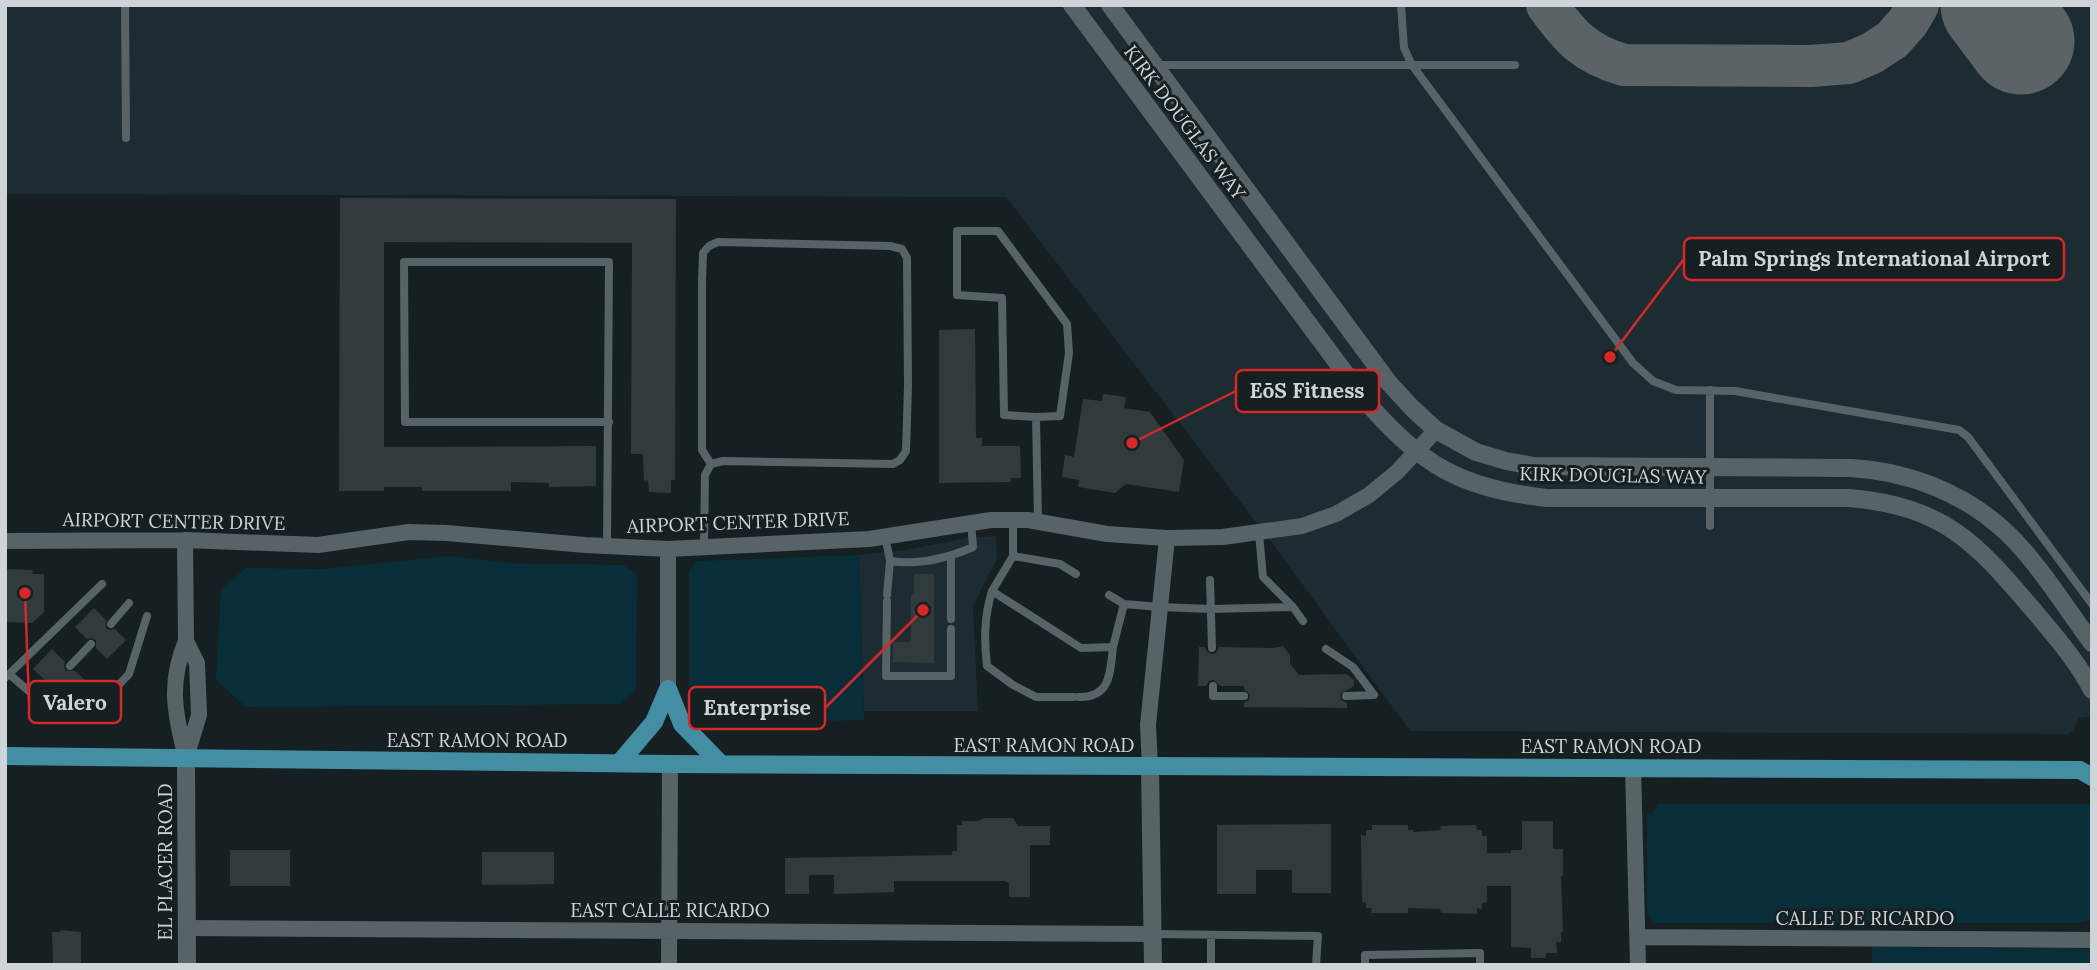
<svg xmlns="http://www.w3.org/2000/svg" width="2097" height="970" font-family="Lora,serif">
<style>
.built{fill:#1c2c32}
.green{fill:#082e39}
.lines{fill:none;stroke-linecap:round;stroke-linejoin:round}
.taxiway{stroke:#5b6366;stroke-width:42}
.runway{stroke:#5b6366;stroke-width:107}
.building{fill:#313b3e}
.service{stroke:#586367;stroke-width:8}
.minor{stroke:#586367;stroke-width:16}
.tertiary{stroke:#586367;stroke-width:18}
.primary{stroke:#448ea4;stroke-width:18}
.labels{text-anchor:middle;stroke-width:6;stroke-linejoin:round;paint-order:stroke}
.street-label{font-size:19px;fill:#ced4d7;stroke:#161f22}
.leader{fill:none;stroke:#d62828;stroke-width:2.5}
.callout-dot{fill:#d62828;stroke:#161f22;stroke-width:2.5}
.callout{fill:#161f22;stroke:#d62828;stroke-width:2.5}
.callout-label{font-size:21px;text-anchor:middle;font-weight:bold;fill:#ced4d7}
</style>
<rect width="100%" height="100%" fill="#161f22"/>
<path class="built" d="M 5,5 L 2092,5 L 2092,716 L 2079,718 L 2073,731 L 2068,734 L 1410,731 L 1275,547 L 1006,197 L 5,194 Z
M 996,536 L 997,559 L 973,606 L 978,711 L 864,711 L 859,555 L 905,550 L 967,538 Z"/>
<path class="green" d="M 859,555 L 864,720 L 794,722 L 764,716 L 696,715 L 689,710 L 689,571 L 697,561 Z
M 448,556 L 508,563 L 623,565 L 637,574 L 636,690 L 620,704 L 246,707 L 216,680 L 221,589 L 246,568 L 323,569 Z
M 1658,804 L 2087,804 L 2092,807 L 2092,920 L 2080,923 L 1654,923 L 1647,914 L 1647,815 L 1651,815 Z
M 1872,947 L 2080,948 L 2092,950 L 2092,965 L 1872,965 Z"/>
<g class="lines">
<path class="taxiway" d="M 1547,5 C 1570,37 1585,54 1624,65 L 1811,66 L 1849,63 L 1872,53 L 1892,40 L 1908,22 L 1918,5"/>
<path class="runway" d="M 1994,5 L 2021,41"/>
</g>
<path class="building" d="M 340,198 L 676,199 L 675,480 L 671,480 L 671,493 L 649,492 L 648,480 L 644,481 L 643,454 L 631,454 L 632,243 L 384,242 L 384,447 L 596,446 L 596,486 L 549,487 L 549,483 L 511,482 L 511,491 L 422,491 L 422,487 L 384,487 L 384,491 L 339,491 Z
M 975,329 L 976,438 L 982,438 L 982,446 L 1020,446 L 1021,478 L 1011,478 L 1011,482 L 939,483 L 939,330 Z
M 1103,394 L 1126,397 L 1124,408 L 1150,412 L 1184,460 L 1179,492 L 1126,484 L 1115,493 L 1078,487 L 1079,480 L 1062,477 L 1065,455 L 1074,457 L 1083,399 L 1102,401 Z
M 5,569 L 33,570 L 32,574 L 44,574 L 44,612 L 32,623 L 5,622 Z
M 914,574 L 934,574 L 934,663 L 893,662 L 893,642 L 911,642 L 911,595 L 914,595 Z
M 94,608 L 106,620 L 106,628 L 110,630 L 115,629 L 126,640 L 107,659 L 96,648 L 96,640 L 92,638 L 87,639 L 75,627 Z
M 1283,646 L 1290,655 L 1290,663 L 1299,675 L 1346,674 L 1354,680 L 1354,686 L 1340,694 L 1341,700 L 1347,703 L 1347,708 L 1244,707 L 1244,703 L 1249,700 L 1250,695 L 1244,689 L 1244,686 L 1220,686 L 1214,680 L 1209,681 L 1206,686 L 1198,686 L 1199,647 L 1205,647 L 1207,652 L 1212,654 L 1216,653 L 1219,647 L 1273,648 Z
M 52,649 L 65,662 L 64,667 L 66,671 L 75,671 L 85,680 L 70,696 L 61,695 L 56,690 L 57,685 L 55,681 L 46,681 L 33,669 Z
M 984,818 L 1013,818 L 1018,826 L 1050,826 L 1050,845 L 1030,845 L 1030,897 L 1009,897 L 1009,883 L 1004,881 L 894,881 L 894,892 L 834,894 L 834,875 L 809,875 L 809,894 L 785,894 L 785,858 L 952,855 L 952,851 L 957,851 L 957,825 L 962,825 L 962,821 L 978,821 Z
M 1522,821 L 1553,821 L 1553,849 L 1563,849 L 1563,876 L 1561,876 L 1563,932 L 1561,932 L 1561,942 L 1556,942 L 1557,953 L 1546,953 L 1546,958 L 1531,958 L 1531,948 L 1511,947 L 1511,886 L 1487,886 L 1487,902 L 1482,903 L 1482,909 L 1477,908 L 1477,914 L 1441,913 L 1440,909 L 1408,908 L 1408,913 L 1371,913 L 1372,908 L 1366,908 L 1366,902 L 1362,902 L 1361,835 L 1366,836 L 1366,830 L 1372,830 L 1372,825 L 1408,825 L 1408,830 L 1413,830 L 1413,832 L 1441,830 L 1440,826 L 1476,825 L 1477,830 L 1482,830 L 1482,836 L 1487,836 L 1487,853 L 1511,853 L 1511,850 L 1522,850 Z
M 1331,824 L 1331,893 L 1292,893 L 1292,870 L 1256,870 L 1256,894 L 1217,894 L 1217,825 Z
M 230,850 L 290,850 L 290,886 L 230,886 Z
M 482,852 L 554,852 L 554,884 L 482,885 Z
M 60,930 L 81,932 L 81,965 L 53,965 L 52,932 L 60,932 Z"/>
<g class="lines">
<path class="service" d="M 125,5 L 126,138
M 1401,5 L 1404,48 L 1412,65 L 1633,363 L 1653,381 L 1676,390 L 1735,391 L 1959,430 L 1968,437 L 2092,604
M 1119,65 L 1515,65
M 1036,417 L 1004,415 L 1002,298 L 957,295 L 957,231 L 998,231 L 1067,324 L 1069,353 L 1060,416 L 1036,417 L 1038,521
M 1013,520 L 1013,556 L 1060,564 L 1076,574
M 1710,526 L 1710,390
M 1259,534 L 1263,577 L 1293,607
M 885,536 L 890,561 C 918,565 946,559 973,547 L 971,522
M 607,546 L 609,262 L 404,262 L 405,422 L 609,422
M 704,547 L 705,475 L 711,464 L 723,461 L 893,464 L 900,460 L 906,451 L 908,386 L 907,258 L 902,249 L 890,246 L 718,242 L 709,246 L 703,253 L 702,283 L 702,450 L 711,464
M 951,557 L 951,619
M 1210,580 L 1212,648
M 992,591 L 1013,556
M 887,595 L 890,561
M 1109,595 L 1124,604 L 1160,607 L 1211,609 L 1293,607 L 1303,621
M 887,601 L 886,676 L 951,676 L 951,629
M 111,624 L 129,603
M 1113,647 L 1124,604
M 1326,649 L 1353,667 L 1374,695 L 1346,696
M 70,666 L 91,644
M 9,674 L 38,699 L 79,704 L 109,695 L 129,674 L 147,616
M 5,678 L 102,584
M 1213,686 L 1213,696 L 1244,696
M 1073,697 L 1036,697 L 1013,685 L 987,666 C 984,640 984,617 992,591 L 1081,648 L 1113,647 C 1110,673 1111,698 1078,697
M 38,699 L 51,686
M 1153,934 L 1318,936 L 1316,965
M 1211,935 L 1211,965
M 1365,965 L 1365,955 L 1480,953 L 1480,965"/>
<path class="minor" d="M 185,540 L 186,641 L 197,663 L 199,715 L 186,758
M 5,541 L 185,540 L 318,545 L 409,532 L 447,533 L 585,545 L 668,549 L 869,539 L 991,520 L 1028,520 L 1107,534 L 1167,538 L 1223,537 L 1302,526 L 1336,514 L 1369,495 L 1397,472 L 1436,430
M 668,549 L 668,689
M 186,641 C 168,683 175,715 186,758
M 1150,767 L 1148,725 L 1167,538
M 1633,767 L 1638,965
M 186,928 L 1153,934
M 1638,937 L 2092,940
M 669,965 L 670,764"/>
<path class="tertiary" d="M 1072,5 L 1365,400 C 1420,465 1462,489 1547,498 L 1850,498 C 1946,507 1976,543 2035,612 C 2055,636 2078,662 2092,690
M 1110,5 L 1389,383 L 1413,409 L 1436,430 L 1476,452 L 1506,461 L 1534,466 L 1850,468 C 1907,471 1963,492 2006,532 C 2037,561 2066,608 2092,643
M 186,758 L 187,965
M 1150,767 L 1153,965"/>
<path class="primary" d="M 668,689 L 682,724 L 721,764
M 5,756 L 670,764 L 2080,770 L 2092,777
M 620,762 L 654,722 L 668,689"/>
</g>
<g class="labels">
<g class="street-label">
<text transform="translate(1185 122) rotate(53)" y="7">KIRK DOUGLAS WAY</text>
<text transform="translate(1613 475) rotate(1)" y="7">KIRK DOUGLAS WAY</text>
<text transform="translate(174 521) rotate(1)" y="7">AIRPORT CENTER DRIVE</text>
<text transform="translate(738 522) rotate(-2)" y="7">AIRPORT CENTER DRIVE</text>
<text x="477" y="747">EAST RAMON ROAD</text>
<text x="1044" y="752">EAST RAMON ROAD</text>
<text x="1611" y="753">EAST RAMON ROAD</text>
<text transform="translate(165 862) rotate(-90)" y="7">EL PLACER ROAD</text>
<text x="670" y="917">EAST CALLE RICARDO</text>
<text x="1865" y="925">CALLE DE RICARDO</text>
</g>
</g>
<path class="leader" d="M1610 357L1684 259M1132 443L1236 391M25 593L29 702M923 610L825 708"/>
<g class="callout-dot">
<circle cx="1610" cy="357" r="7"/>
<circle cx="1132" cy="443" r="7"/>
<circle cx="25" cy="593" r="7"/>
<circle cx="923" cy="610" r="7"/>
</g>
<g class="callout">
<rect x="1684" y="238" width="380" height="42" rx="7"/>
<rect x="1236" y="370" width="143" height="42" rx="7"/>
<rect x="29" y="681" width="92" height="42" rx="7"/>
<rect x="689" y="687" width="136" height="42" rx="7"/>
</g>
<g class="callout-label">
<text x="1874" y="266">Palm Springs International Airport</text>
<text x="1307" y="398">EōS Fitness</text>
<text x="75" y="710">Valero</text>
<text x="757" y="715">Enterprise</text>
</g>
<rect width="2097" height="970" fill="none" stroke="#ced4d7" stroke-width="14"/>
</svg>
